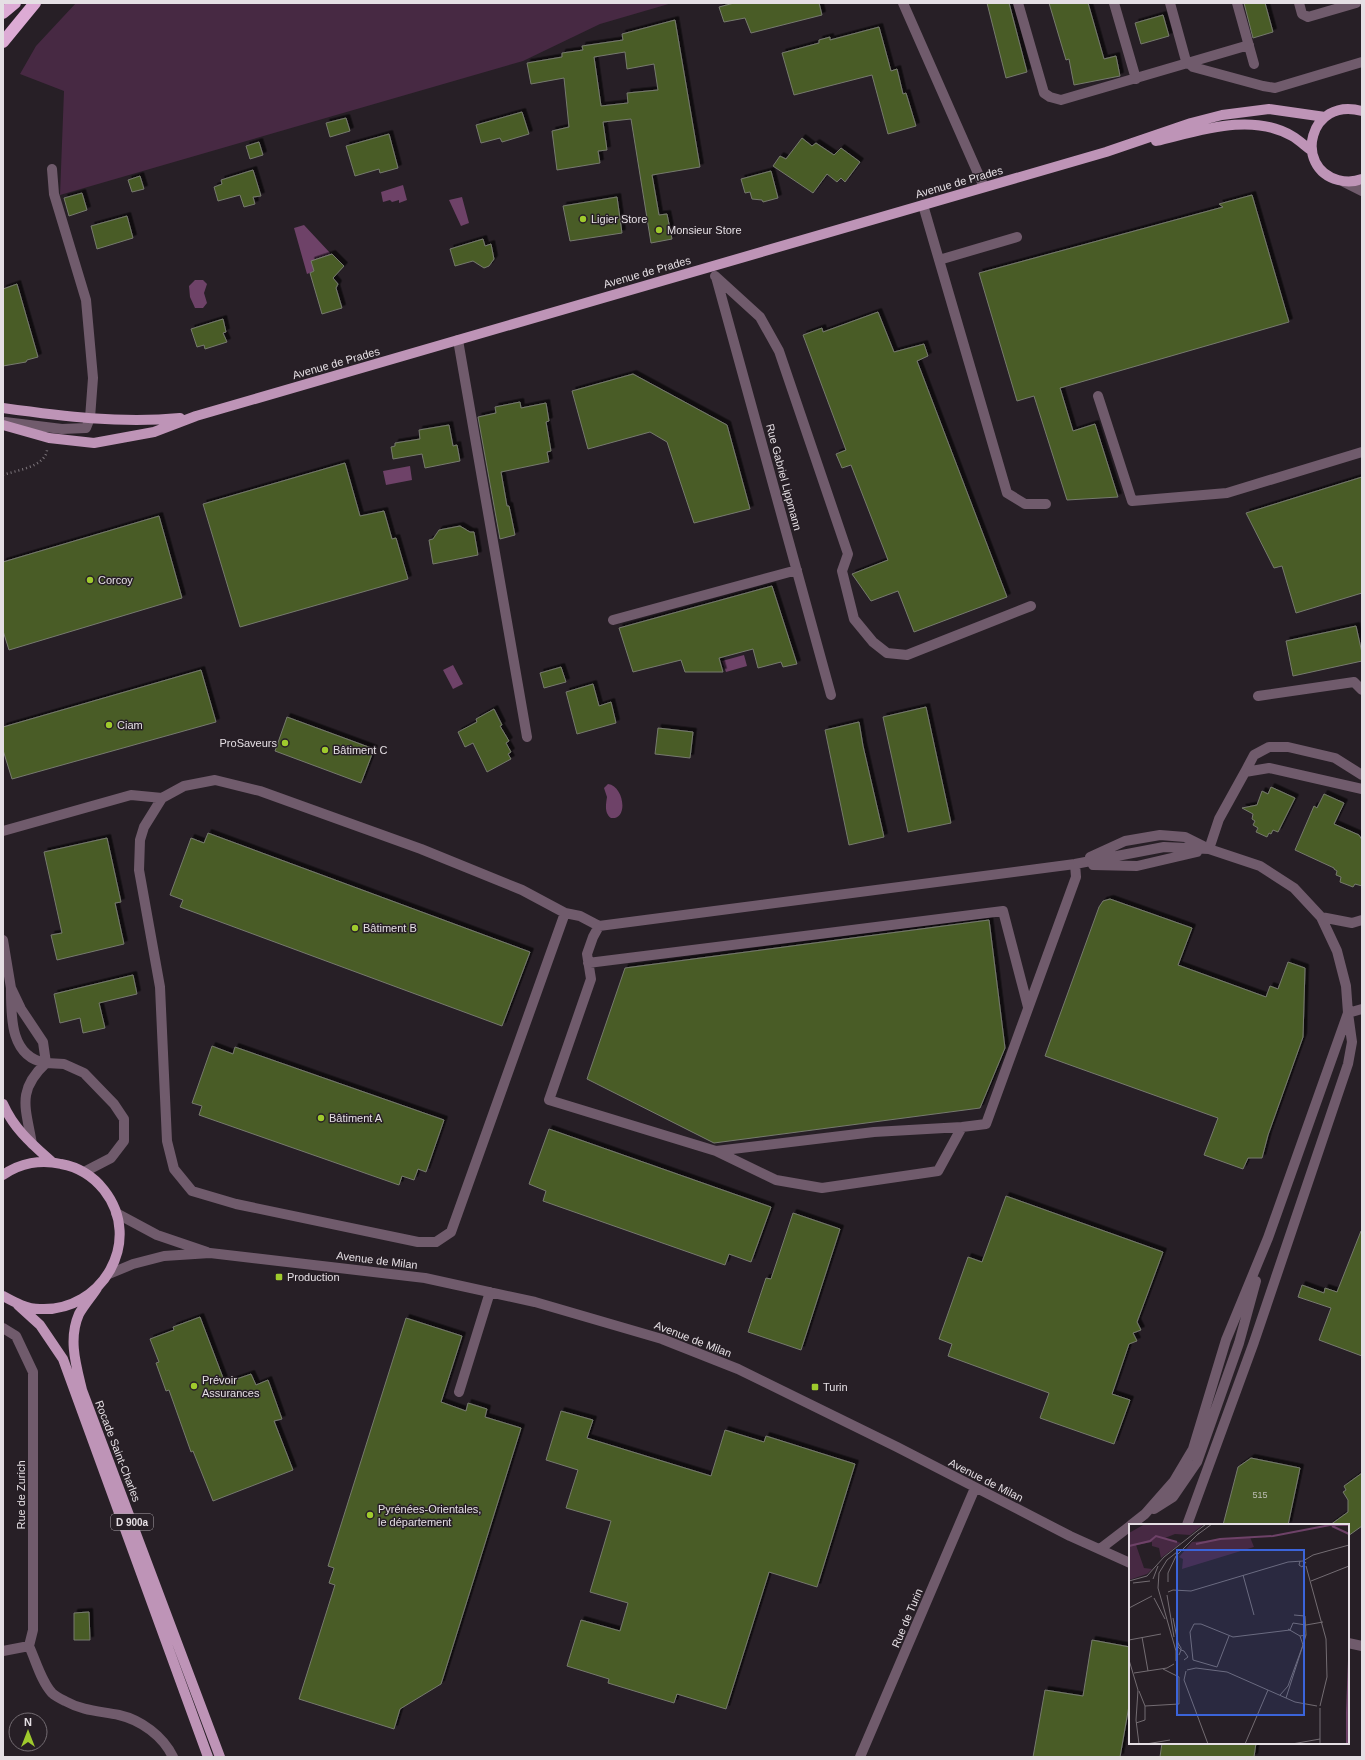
<svg xmlns="http://www.w3.org/2000/svg" width="1365" height="1760" font-family="Helvetica,sans-serif">
<style>
.green{fill:#472943}
.water{fill:#6e4268}
.building{fill:#4a5c26;stroke:#767a6e;fill-rule:evenodd;filter:url(#shadow)}
.lines{fill:none;stroke-linecap:round;stroke-linejoin:round}
.path{stroke:#7d767c;stroke-width:2.5;stroke-dasharray:1 3;stroke-linecap:butt}
.minor{stroke:#705b6c;stroke-width:10}
.major{stroke:#be94b7;stroke-width:10}
.highway{stroke:#ddabd5;stroke-width:12}
.poi-dot{fill:#9fca2d;stroke:#271f26;stroke-width:1.5}
.labels{text-anchor:middle;stroke-width:3;stroke-linejoin:round;paint-order:stroke}
.number-label{font-size:9px;fill:#bebeb4}
.shield{fill:#271f26;stroke:#aca5ab;stroke-width:1}
.shield-label{font-size:10px;font-weight:bold;fill:#e5dfe4}
.street-label{font-size:11px;fill:#e5dfe4;stroke:#271f26}
.poi-label{font-size:11px;fill:#e5dfe4;stroke:#271f26;text-anchor:start}
.inset-river{fill:none;stroke:#6e4268;stroke-width:2}
.inset-road{fill:none;stroke:#736c72;stroke-width:1}
.view{fill:#3b64da;fill-opacity:0.15;stroke:#3b64da;stroke-width:2}
.inset-edge{fill:none;stroke:#e5dfe4;stroke-width:2}
</style>
<defs>
<filter id="shadow"><feDropShadow dx="3.5" dy="-3.5" stdDeviation="0" flood-color="#0009"/></filter>
</defs>
<rect width="100%" height="100%" fill="#271f26"/>
<path class="green" d="M 76,3 L 672,3 L 600,24 L 523,61 L 60,195 L 64,91 L 20,74 L 36,46 Z"/>
<path class="water" d="M 403,185 L 407,200 L 399,203 L 399,200 L 392,202 L 390,200 L 383,202 L 381,192 Z
M 462,197 L 469,223 L 461,226 L 449,200 Z
M 304,225 L 331,254 L 314,271 L 307,274 L 294,228 Z
M 195,280 L 203,280 L 207,284 L 204,293 L 207,303 L 203,308 L 195,308 L 190,297 L 189,286 Z
M 410,466 L 412,480 L 386,485 L 383,471 Z
M 744,655 L 747,666 L 726,672 L 722,661 Z
M 453,665 L 463,684 L 453,689 L 443,670 Z
M 608,784 C 624,786 629,820 611,818 C 604,813 606,804 607,797 L 604,788 Z"/>
<path class="building" d="M 734,3 L 819,3 L 822,15 L 751,33 L 745,18 L 724,22 L 719,7 Z
M 987,3 L 1009,3 L 1027,72 L 1006,78 Z
M 1049,3 L 1088,3 L 1104,59 L 1116,56 L 1120,76 L 1074,85 L 1069,59 L 1066,60 Z
M 1244,3 L 1265,3 L 1273,32 L 1253,38 Z
M 1163,15 L 1169,36 L 1141,44 L 1135,23 Z
M 675,20 L 700,167 L 652,175 L 659,215 L 667,214 L 672,239 L 651,243 L 631,119 L 603,122 L 607,150 L 598,151 L 600,163 L 557,170 L 552,131 L 569,127 L 564,78 L 531,84 L 527,63 L 562,57 L 562,53 L 583,50 L 582,46 L 623,40 L 622,34 ZM 625,52 L 627,69 L 654,64 L 658,90 L 627,93 L 628,103 L 601,106 L 594,57 Z
M 879,27 L 891,71 L 897,69 L 903,94 L 906,93 L 916,126 L 888,134 L 872,75 L 794,95 L 782,53 L 819,43 L 819,40 L 830,37 L 830,40 Z
M 522,112 L 529,134 L 502,142 L 500,138 L 481,143 L 476,125 Z
M 346,118 L 350,131 L 330,137 L 326,123 Z
M 389,134 L 398,168 L 380,173 L 379,169 L 355,176 L 346,146 Z
M 802,138 L 812,146 L 816,143 L 834,155 L 841,148 L 860,162 L 845,182 L 841,178 L 837,182 L 827,174 L 813,193 L 773,166 L 780,156 L 786,159 Z
M 259,142 L 263,155 L 250,159 L 246,146 Z
M 253,170 L 261,196 L 253,197 L 255,204 L 244,207 L 240,195 L 218,201 L 214,187 L 222,184 L 221,180 Z
M 771,171 L 778,198 L 763,202 L 762,200 L 752,199 L 750,192 L 745,193 L 741,179 Z
M 140,176 L 144,189 L 132,192 L 128,180 Z
M 82,193 L 87,210 L 69,216 L 64,198 Z
M 1252,195 L 1289,322 L 1060,388 L 1073,431 L 1095,424 L 1118,497 L 1067,500 L 1034,396 L 1017,401 L 979,273 L 1223,207 L 1219,204 Z
M 617,197 L 622,233 L 570,241 L 563,206 Z
M 127,216 L 133,238 L 97,249 L 91,226 Z
M 483,239 L 485,246 L 491,244 L 494,259 L 489,266 L 484,268 L 473,261 L 455,266 L 450,249 Z
M 332,254 L 344,266 L 333,278 L 338,284 L 336,288 L 342,308 L 322,314 L 310,273 L 314,271 L 311,261 Z
M 17,284 L 38,357 L 27,360 L 26,362 L 3,366 L 3,289 Z
M 878,312 L 894,352 L 924,344 L 928,356 L 917,361 L 1007,597 L 914,632 L 898,591 L 871,601 L 852,574 L 888,560 L 851,465 L 842,468 L 836,454 L 846,450 L 803,335 L 822,328 L 823,332 Z
M 223,319 L 226,332 L 223,333 L 227,342 L 205,349 L 204,345 L 197,347 L 191,329 Z
M 633,374 L 727,425 L 750,509 L 694,523 L 667,442 L 650,432 L 588,449 L 572,391 Z
M 520,402 L 521,408 L 546,403 L 549,421 L 546,422 L 551,451 L 547,452 L 549,462 L 501,472 L 507,506 L 509,506 L 515,535 L 500,539 L 478,417 L 496,413 L 495,407 Z
M 449,425 L 453,446 L 457,445 L 460,461 L 425,468 L 422,454 L 393,459 L 391,447 L 395,446 L 395,443 L 420,439 L 419,430 Z
M 345,463 L 360,516 L 384,511 L 392,539 L 396,538 L 408,579 L 240,627 L 203,504 Z
M 1362,477 L 1362,593 L 1296,613 L 1282,566 L 1274,568 L 1246,513 Z
M 159,516 L 182,598 L 9,650 L 3,631 L 3,562 Z
M 460,526 L 470,532 L 474,532 L 478,555 L 433,564 L 429,540 L 433,539 L 439,530 Z
M 772,586 L 797,664 L 783,667 L 781,662 L 758,668 L 753,649 L 719,658 L 723,672 L 685,672 L 681,660 L 633,672 L 619,628 Z
M 1356,626 L 1362,653 L 1362,661 L 1293,676 L 1286,641 Z
M 561,667 L 566,682 L 544,688 L 540,673 Z
M 201,670 L 216,722 L 12,779 L 3,750 L 3,727 Z
M 593,684 L 599,706 L 611,702 L 616,723 L 577,734 L 566,692 Z
M 926,707 L 951,823 L 908,832 L 883,717 Z
M 494,709 L 502,725 L 500,726 L 509,741 L 506,743 L 511,752 L 508,754 L 511,759 L 487,772 L 473,743 L 465,747 L 458,732 L 477,722 L 476,719 Z
M 287,717 L 374,749 L 361,783 L 275,751 Z
M 859,722 L 863,746 L 884,837 L 849,845 L 825,730 Z
M 658,728 L 693,732 L 690,758 L 655,754 Z
M 1271,787 L 1295,798 L 1278,832 L 1273,830 L 1271,834 L 1269,833 L 1267,837 L 1256,832 L 1258,828 L 1253,825 L 1255,821 L 1252,819 L 1253,814 L 1242,808 L 1257,805 L 1262,791 L 1268,794 Z
M 1324,794 L 1344,803 L 1334,824 L 1359,835 L 1362,840 L 1362,886 L 1355,884 L 1353,887 L 1340,882 L 1341,877 L 1336,875 L 1337,871 L 1334,869 L 1334,868 L 1295,850 L 1314,806 L 1317,808 Z
M 208,833 L 530,952 L 502,1026 L 180,907 L 183,900 L 170,895 L 191,838 L 204,843 Z
M 107,838 L 121,902 L 115,903 L 124,944 L 57,960 L 51,935 L 62,933 L 44,852 Z
M 1110,899 L 1192,928 L 1178,965 L 1266,997 L 1270,986 L 1278,989 L 1288,962 L 1305,968 L 1303,1037 L 1268,1135 L 1262,1158 L 1248,1158 L 1243,1169 L 1204,1155 L 1218,1118 L 1045,1056 L 1099,907 L 1103,901 Z
M 989,920 L 1005,1048 L 980,1108 L 714,1143 L 587,1079 L 625,968 Z
M 133,975 L 137,994 L 99,1003 L 105,1028 L 83,1033 L 80,1018 L 60,1023 L 54,994 Z
M 212,1046 L 233,1054 L 235,1047 L 444,1120 L 426,1172 L 418,1169 L 414,1180 L 402,1176 L 399,1185 L 199,1115 L 202,1106 L 192,1103 Z
M 549,1129 L 771,1207 L 751,1262 L 729,1254 L 725,1265 L 543,1201 L 546,1191 L 529,1184 Z
M 1006,1196 L 1163,1252 L 1137,1322 L 1141,1330 L 1133,1333 L 1137,1341 L 1129,1344 L 1112,1394 L 1130,1400 L 1114,1444 L 1040,1418 L 1049,1393 L 948,1356 L 952,1344 L 939,1339 L 968,1257 L 982,1262 Z
M 793,1213 L 840,1229 L 801,1350 L 748,1332 L 766,1278 L 771,1279 Z
M 1361,1231 L 1362,1231 L 1362,1356 L 1319,1340 L 1331,1308 L 1298,1297 L 1302,1285 L 1324,1293 L 1325,1288 L 1337,1292 Z
M 200,1317 L 225,1383 L 251,1374 L 256,1385 L 268,1380 L 282,1419 L 274,1421 L 293,1470 L 213,1501 L 193,1451 L 191,1452 L 169,1390 L 166,1391 L 156,1363 L 159,1362 L 150,1339 L 174,1330 L 173,1327 Z
M 406,1318 L 462,1336 L 441,1402 L 466,1411 L 468,1403 L 487,1409 L 485,1417 L 521,1428 L 441,1684 L 400,1709 L 394,1729 L 299,1699 L 335,1585 L 329,1583 L 334,1568 L 328,1566 Z
M 561,1411 L 593,1420 L 587,1438 L 711,1476 L 725,1430 L 764,1442 L 766,1436 L 855,1464 L 817,1587 L 769,1572 L 726,1709 L 677,1694 L 674,1703 L 608,1683 L 609,1679 L 567,1666 L 581,1620 L 620,1631 L 628,1603 L 590,1592 L 611,1521 L 566,1508 L 578,1470 L 546,1460 Z
M 1251,1458 L 1300,1468 L 1288,1525 L 1223,1525 L 1238,1467 Z
M 1362,1473 L 1362,1526 L 1348,1536 L 1348,1525 L 1330,1525 L 1348,1512 L 1348,1500 L 1343,1492 L 1346,1490 L 1344,1486 Z
M 89,1612 L 90,1640 L 74,1640 L 74,1613 Z
M 1092,1640 L 1130,1647 L 1130,1700 L 1120,1757 L 1033,1757 L 1045,1690 L 1083,1696 Z
M 1162,1743 L 1256,1743 L 1254,1757 L 1160,1757 Z"/>
<g class="lines">
<path class="path" d="M 3,475 C 17,470 45,467 47,450"/>
<path class="minor" d="M 903,3 L 984,187
M 1018,3 L 1044,93 L 1050,97 L 1061,100 L 1249,45
M 1114,3 L 1136,79
M 1170,3 L 1186,61 L 1193,67 L 1263,86 L 1275,88 L 1362,62
M 1237,3 L 1254,64
M 1299,3 L 1302,14 L 1308,17 L 1356,3
M 1344,182 L 1362,191
M 923,205 L 1007,493 L 1025,504 L 1046,504
M 939,260 L 1017,237
M 715,276 L 760,317 L 779,351 L 848,554 L 842,571 L 854,619 L 873,642 L 887,653 L 907,655 L 1031,606
M 716,277 L 831,695
M 458,340 L 527,737
M 1098,396 L 1132,501 L 1227,493 L 1362,452
M 5,422 L 62,429 L 86,428 L 90,418 L 93,378 L 86,300 L 54,194 L 52,169
M 613,620 L 797,570
M 1258,696 L 1354,682 L 1362,690
M 1245,772 L 1254,755 L 1269,747 L 1288,747 L 1335,758 L 1362,775
M 3,831 L 131,795 L 162,798
M 1209,849 L 1219,819 L 1245,772 L 1269,768 L 1362,789
M 1090,857 L 1125,841 L 1160,835 L 1185,837 L 1209,849 L 1260,866 L 1294,888 L 1321,917 L 1337,951 L 1346,986 L 1348,1013 L 1362,1009
M 1093,865 L 1137,866 L 1197,852
M 565,913 L 451,1232 L 436,1242 L 418,1242 L 236,1204 L 192,1191 L 174,1169 L 167,1141 L 160,987 L 139,870 L 140,840 L 144,827 L 162,798 L 184,786 L 215,780 L 260,791 L 421,849 L 522,890 L 565,913 L 580,916 L 599,926 L 1075,864 L 1164,847 L 1209,849
M 1321,917 L 1352,923 L 1362,920
M 599,926 L 593,937 L 587,954 L 591,979 L 549,1100 L 716,1151
M 3,940 L 11,988
M 588,963 L 1003,911 L 1028,1007
M 11,988 L 21,1009 L 43,1042 L 46,1063 C 10,1057 11,1017 11,988 Z
M 962,1127 L 938,1171 L 822,1188 L 776,1180 L 716,1151 L 874,1132 L 962,1127 L 986,1124 L 1076,877 L 1075,864
M 32,1144 C 26,1108 16,1091 46,1063 L 64,1064 L 84,1073 L 114,1104 L 124,1119 L 124,1141 L 111,1158 L 84,1172
M 116,1213 L 157,1235 L 207,1252
M 109,1274 L 133,1264 L 164,1256 L 210,1253 L 425,1278 L 535,1302 L 662,1339 L 738,1369 L 897,1447 L 1070,1536 L 1130,1563
M 3,1328 L 16,1336 L 33,1372 L 33,1630 L 29,1646 L 3,1651
M 459,1392 L 490,1292
M 1154,1509 L 1173,1497 L 1197,1462 L 1239,1343 L 1256,1281
M 1131,1525 L 1145,1514 L 1174,1481 L 1193,1449 L 1226,1340 L 1268,1238 L 1348,1013 L 1352,1042 L 1348,1064 L 1254,1342 L 1187,1525
M 1100,1549 L 1130,1526
M 1348,1643 L 1362,1646
M 29,1646 C 36,1661 41,1681 52,1693 C 55,1696 61,1699 65,1701 C 83,1711 100,1711 119,1715 C 141,1720 163,1736 173,1757
M 860,1757 L 975,1488"/>
<path class="major" d="M 1362,111 C 1309,96 1293,168 1338,180 C 1346,182 1354,182 1362,179
M 1156,141 C 1199,131 1251,112 1292,136 C 1299,140 1305,146 1312,151
M 3,408 C 61,416 121,424 180,418
M 3,425 L 49,438 L 94,443 L 154,432 L 196,416 L 1106,152 L 1191,123 L 1222,115 L 1269,109 L 1325,117
M 3,1104 C 14,1129 32,1144 52,1162
M 3,1175 C 20,1163 41,1159 61,1164 C 78,1167 93,1176 104,1190 C 144,1241 102,1312 40,1309 C 26,1309 14,1302 3,1296
M 97,1288 C 92,1296 84,1305 79,1314 C 68,1339 76,1365 82,1390 L 220,1757
M 18,1305 L 40,1325 L 63,1359 L 208,1757"/>
<path class="highway" d="M 3,13 L 15,3
M 3,42 L 35,3"/>
</g>
<g class="poi-dot">
<circle cx="583" cy="219" r="4"/>
<circle cx="659" cy="230" r="4"/>
<circle cx="90" cy="580" r="4"/>
<circle cx="109" cy="725" r="4"/>
<circle cx="285" cy="743" r="4"/>
<circle cx="325" cy="750" r="4"/>
<circle cx="355" cy="928" r="4"/>
<circle cx="321" cy="1118" r="4"/>
<rect x="275" y="1273" width="8" height="8" rx="2"/>
<circle cx="194" cy="1386" r="4"/>
<rect x="811" y="1383" width="8" height="8" rx="2"/>
<circle cx="370" cy="1515" r="4"/>
</g>
<g class="labels">
<g class="number-label">
<text x="1260" y="1498">515</text>
</g>
<rect class="shield" x="111" y="1514" width="42" height="16" rx="3"/>
<g class="shield-label">
<text x="132" y="1526">D 900a</text>
</g>
<g class="street-label">
<text transform="translate(959 182) rotate(-16)" y="4">Avenue de Prades</text>
<text transform="translate(647 272) rotate(-16)" y="4">Avenue de Prades</text>
<text transform="translate(336 363) rotate(-16)" y="4">Avenue de Prades</text>
<text transform="translate(784 477) rotate(75)" y="4">Rue Gabriel Lippmann</text>
<text transform="translate(377 1260) rotate(7)" y="4">Avenue de Milan</text>
<text transform="translate(693 1339) rotate(21)" y="4">Avenue de Milan</text>
<text transform="translate(118 1451) rotate(69)" y="4">Rocade Saint-Charles</text>
<text transform="translate(986 1480) rotate(27)" y="4">Avenue de Milan</text>
<text transform="translate(21 1495) rotate(-90)" y="4">Rue de Zurich</text>
<text transform="translate(907 1618) rotate(-67)" y="4">Rue de Turin</text>
</g>
<g class="poi-label">
<text x="591" y="223">Ligier Store</text>
<text x="667" y="234">Monsieur Store</text>
<text x="98" y="584">Corcoy</text>
<text x="117" y="729">Ciam</text>
<text x="277" y="747" text-anchor="end">ProSaveurs</text>
<text x="333" y="754">Bâtiment C</text>
<text x="363" y="932">Bâtiment B</text>
<text x="329" y="1122">Bâtiment A</text>
<text x="287" y="1281">Production</text>
<text x="202" y="1384">Prévoir<tspan x="202" dy="13">Assurances</tspan></text>
<text x="823" y="1391">Turin</text>
<text x="378" y="1513">Pyrénées-Orientales,<tspan x="378" dy="13">le département</tspan></text>
</g>
</g>
<g transform="translate(1129 1524)">
<rect width="220" height="220" fill="#271f26"/>
<path d="M 16,0 L 75,0 L 61,11 L 46,10 L 36,14 L 52,19 L 32,34 L 30,24 L 23,22 L 23,18 L 7,21 L 15,44 L 23,45 L 18,50 L 0,56 L 0,9 ZM 121,13 L 125,23 L 53,45 L 54,35 L 50,33 L 63,18 Z" fill="#472943"/>
<path d="M 220,110 L 219,220 L 217,220 L 217,188 Z" fill="#6e4268"/>
<path class="inset-river" d="M 203,2 L 220,10M 67,20 L 91,15 L 144,12 L 201,1 L 220,1M 0,22 L 21,17 L 27,12 L 48,18"/>
<path class="inset-road" d="M 68,11 L 83,0M 38,36 L 30,49 L 29,64 L 47,127 L 47,137M 38,36 L 48,28M 171,37 L 170,41 L 173,43 L 177,38M 177,42 L 197,115 L 198,153 L 191,182M 114,51 L 125,91M 24,55 L 29,42M 0,57 L 18,52 L 35,33 L 77,0M 182,57 L 220,42M 39,58 L 39,49 L 47,32 L 70,9M 4,59 L 21,57M 39,68 L 44,66 L 62,67 L 159,38 L 174,37 L 184,31 L 220,21M 38,71 L 45,113M 25,74 L 36,95M 0,84 L 23,72M 165,91 L 176,92 L 177,111M 44,94 L 49,119M 159,105 L 171,112 L 174,121M 161,106 L 164,99 L 177,101 L 194,98M 100,112 L 88,143 L 64,136 L 61,108 L 65,100 L 72,100 L 104,113 L 161,106M 171,112 L 177,111 L 174,121M 13,113 L 19,147M 0,116 L 32,110M 49,119 L 52,124 L 52,126 L 49,123 ZM 50,131 L 52,126 L 55,127 L 59,133 L 55,136M 0,136 L 9,166 L 7,196 L 10,220M 58,146 L 67,144 L 98,148 L 166,178 L 188,182M 57,147 L 55,156 L 79,220M 5,149 L 38,144 L 45,140M 151,171 L 159,162 L 174,121 L 157,174M 16,182 L 50,180 L 50,153 L 34,145M 7,199 L 16,196 L 16,182 L 10,167M 17,220 L 41,216M 116,220 L 139,166M 163,220 L 191,215M 191,220 L 191,184"/>
<path class="view" d="M 48,26 L 175,26 L 175,191 L 48,191 Z"/>
<rect width="220" height="220" class="inset-edge"/>
</g>
<rect width="1365" height="1760" fill="none" stroke="#e5dfe4" stroke-width="8"/>
<g transform="translate(28 1732)"><circle r="19" fill="#271f26" stroke="#736c72"/>
<path d="M0-3L7 15L0 10L-7 15Z" fill="#9fca2d"/>
<text y="-6" font-size="11" font-weight="bold" text-anchor="middle" fill="#e5dfe4">N</text>
</g>
</svg>
